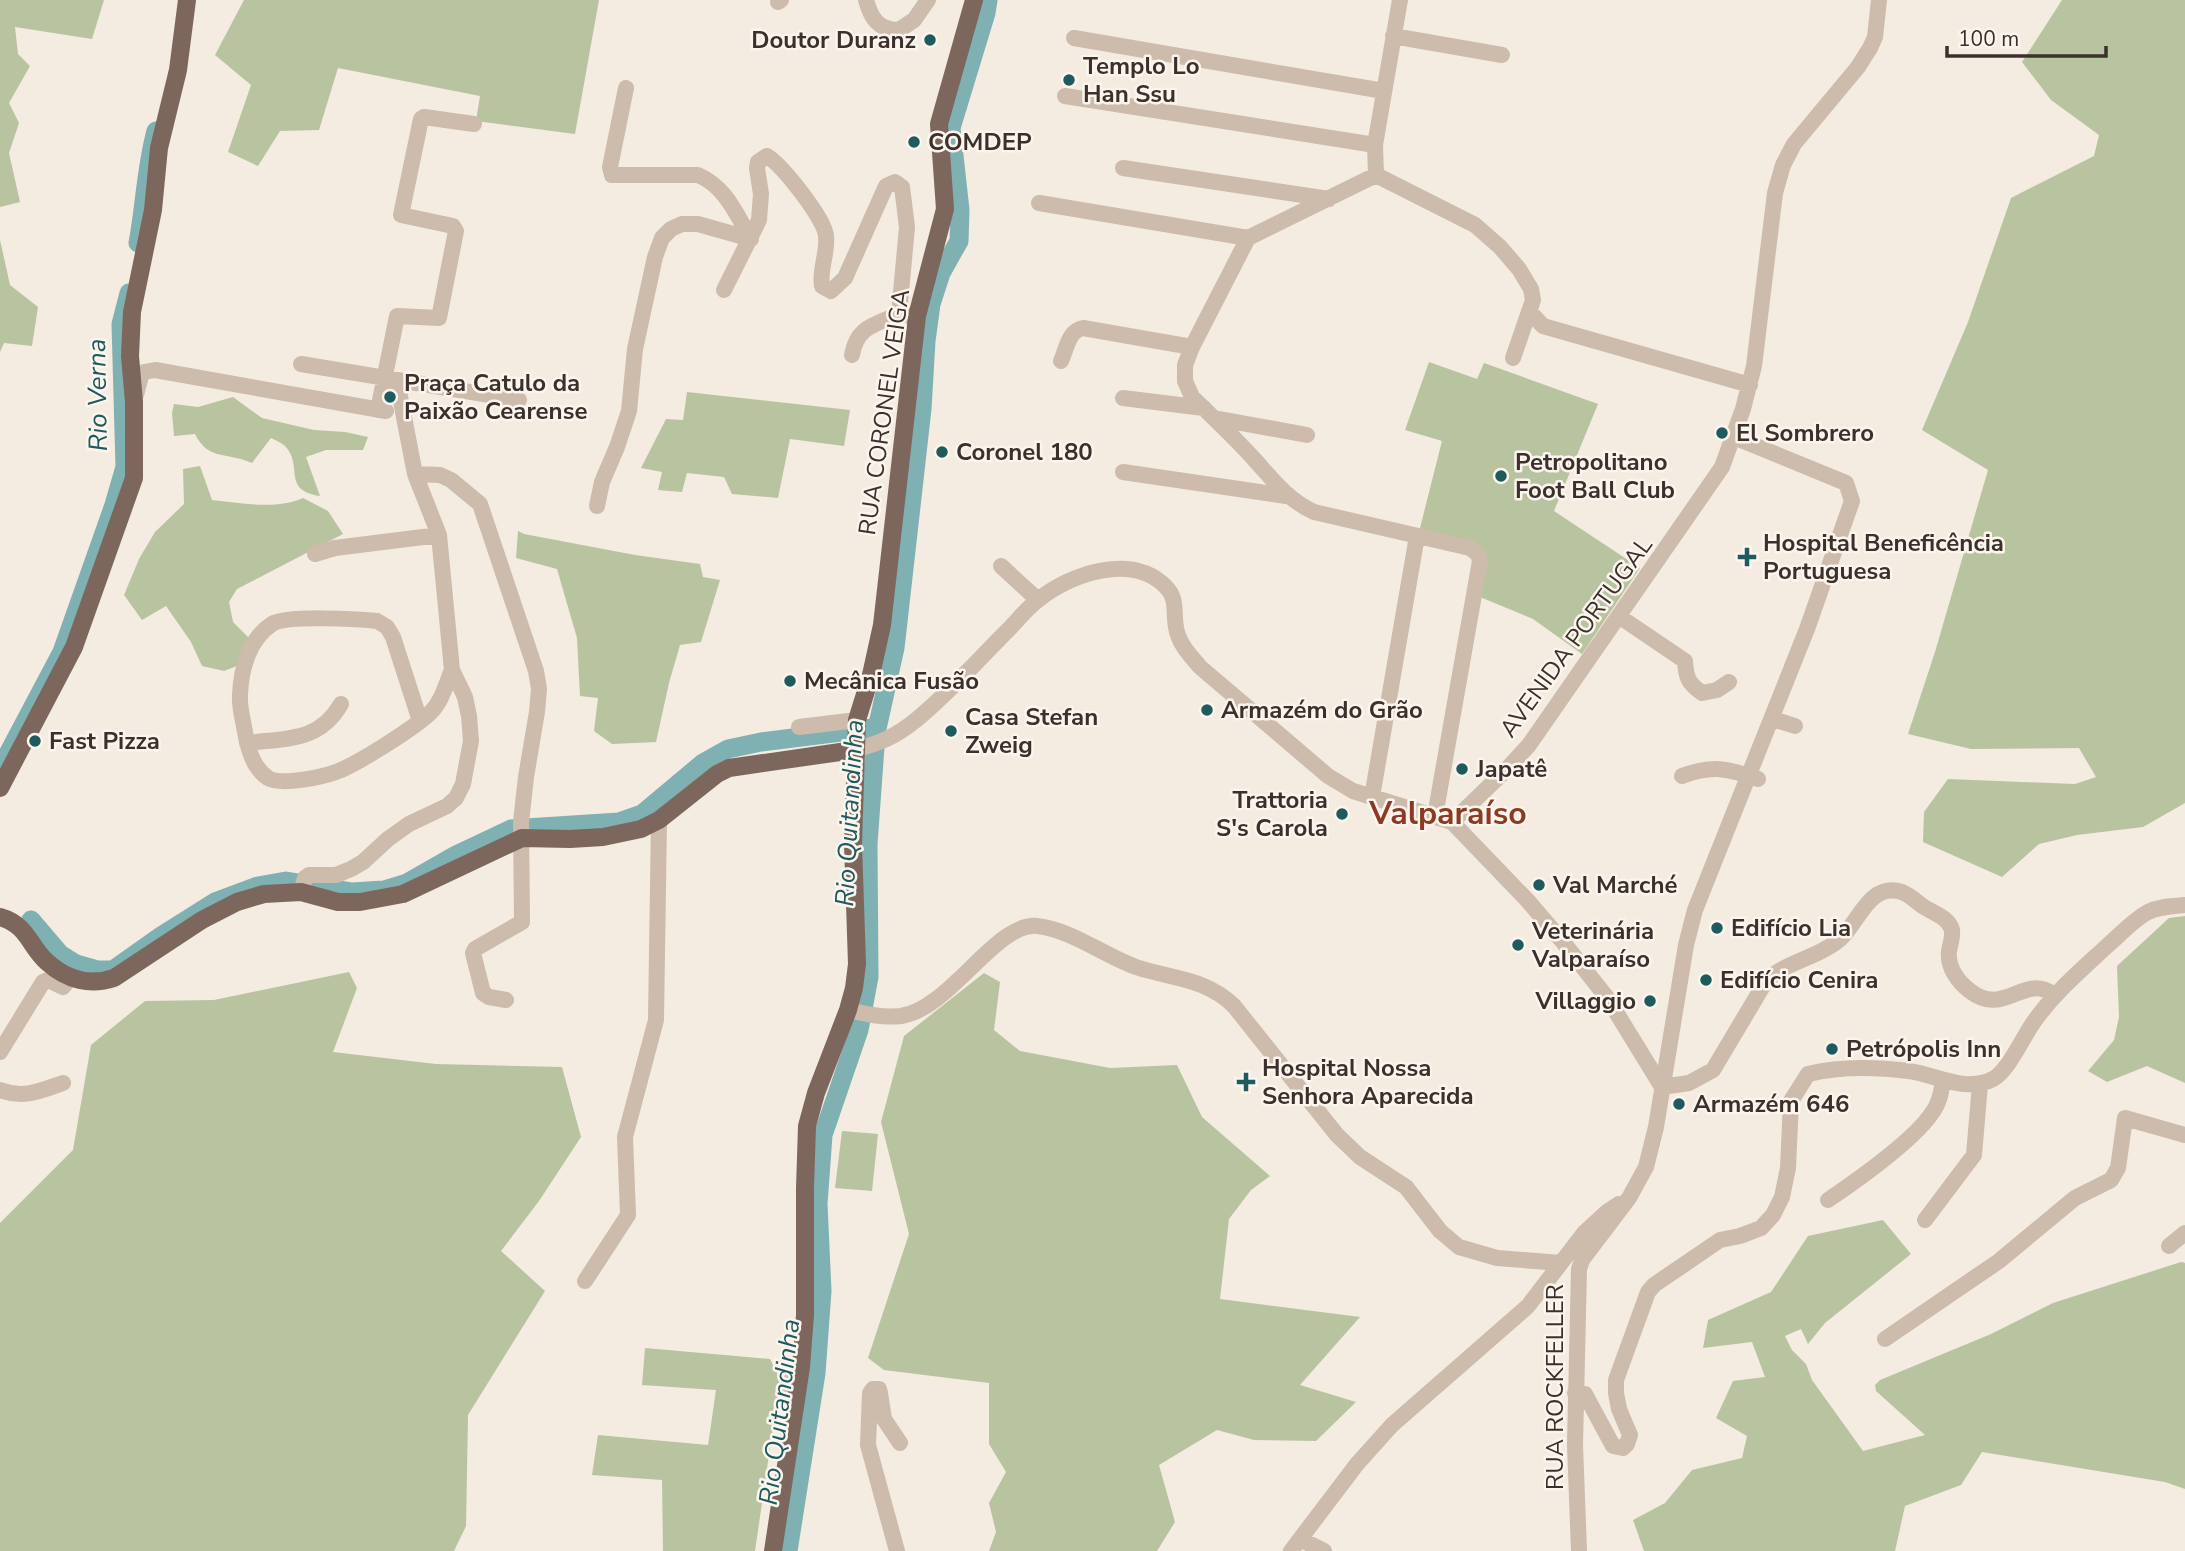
<svg xmlns="http://www.w3.org/2000/svg" width="2185" height="1551" font-family="'Nunito Sans',sans-serif">
<style>
.green{fill:#b8c4a0}
.lines{fill:none;stroke-linecap:round;stroke-linejoin:round}
.river{stroke:#7fb0b2;stroke-width:19}
.minor{stroke:#cdbbac;stroke-width:16}
.major{stroke:#7d675c;stroke-width:18}
.poi-dot{fill:#1f5a5e;stroke:#fbf5ee;stroke-width:2.5}
.labels{text-anchor:middle;stroke-width:5;stroke-linejoin:round;paint-order:stroke}
.poi-label{font-size:24px;font-weight:bold;fill:#3b302b;stroke:#fbf5ee;text-anchor:start}
.street-label{font-size:24px;fill:#3b302b;stroke:#fbf5ee}
.water-label{font-size:26px;font-style:italic;fill:#1f5a5e;stroke:#fbf5ee}
.district-label{font-size:32px;font-weight:bold;fill:#8c3b22;stroke:#fbf5ee}
</style>
<rect width="100%" height="100%" fill="#f4ebe1"/>
<path class="green" d="M 0,0 L 104,0 L 92,39 L 15,27 L 18,54 L 30,66 L 9,103 L 19,123 L 9,153 L 20,202 L 0,207 Z
M 244,0 L 599,0 L 575,134 L 476,121 L 480,96 L 338,68 L 319,130 L 280,131 L 258,166 L 228,152 L 251,85 L 215,55 Z
M 2062,0 L 2185,0 L 2185,803 L 2143,827 L 2077,835 L 2039,844 L 2002,877 L 1923,842 L 1924,812 L 1948,779 L 2075,784 L 2096,777 L 2079,748 L 1971,749 L 1908,734 L 1935,652 L 1988,470 L 1922,430 L 1968,322 L 2011,198 L 2094,156 L 2099,135 L 2051,100 L 2022,62 Z
M 0,240 L 10,285 L 38,307 L 32,346 L 4,343 L 0,352 Z
M 1429,362 L 1477,379 L 1484,363 L 1598,404 L 1554,511 L 1640,568 L 1582,654 L 1533,619 L 1480,597 L 1486,563 L 1419,532 L 1442,441 L 1405,430 Z
M 687,392 L 850,410 L 844,446 L 790,439 L 778,498 L 732,494 L 724,477 L 687,473 L 682,492 L 658,490 L 662,472 L 641,468 L 666,419 L 683,420 Z
M 233,397 L 262,418 L 314,430 L 345,432 L 368,437 L 363,450 L 326,450 L 306,457 L 320,496 C 281,490 304,466 285,446 C 282,443 275,440 271,438 L 252,463 C 228,452 208,461 195,434 L 174,436 L 172,413 L 174,404 L 198,407 Z
M 200,466 L 212,500 C 241,503 276,510 303,498 L 328,511 L 343,534 L 237,589 L 229,602 L 233,622 L 248,637 L 242,664 L 224,671 L 202,666 L 191,642 L 166,606 L 142,620 L 124,595 L 139,559 L 155,532 L 184,504 L 183,469 Z
M 518,531 L 524,534 L 635,555 L 700,564 L 703,577 L 720,580 L 701,642 L 680,645 L 669,683 L 656,742 L 612,744 L 594,731 L 598,698 L 580,696 L 577,638 L 557,569 L 516,558 Z
M 2185,916 L 2185,1083 L 2147,1066 L 2107,1082 L 2088,1071 L 2114,1040 L 2119,1017 L 2117,966 L 2169,918 Z
M 349,972 L 357,988 L 333,1052 L 436,1064 L 562,1067 L 581,1137 L 539,1201 L 501,1251 L 545,1291 L 468,1415 L 466,1526 L 454,1551 L 0,1551 L 0,1223 L 73,1150 L 91,1045 L 145,1001 L 214,1000 Z
M 984,973 L 1000,982 L 994,1030 L 1020,1051 L 1110,1068 L 1177,1065 L 1202,1117 L 1270,1176 L 1251,1190 L 1229,1219 L 1220,1299 L 1360,1317 L 1300,1385 L 1356,1402 L 1316,1441 L 1254,1440 L 1217,1430 L 1159,1465 L 1175,1522 L 1157,1551 L 989,1551 L 996,1532 L 989,1503 L 1006,1472 L 989,1444 L 989,1383 L 884,1370 L 868,1358 L 909,1234 L 881,1122 L 904,1036 Z
M 842,1131 L 878,1134 L 872,1191 L 835,1188 Z
M 1883,1220 L 1911,1254 L 1825,1323 L 1808,1344 L 1801,1329 L 1785,1336 L 1792,1350 L 1806,1364 L 1812,1380 L 1863,1451 L 1925,1435 L 1876,1391 L 1875,1385 L 1880,1380 L 1991,1334 L 2053,1303 L 2181,1262 L 2185,1263 L 2185,1489 L 2165,1482 L 1982,1452 L 1961,1485 L 1905,1506 L 1895,1551 L 1644,1551 L 1633,1520 L 1665,1503 L 1692,1470 L 1742,1458 L 1747,1436 L 1716,1418 L 1733,1381 L 1765,1377 L 1752,1342 L 1703,1348 L 1708,1320 L 1771,1292 L 1808,1236 Z
M 645,1348 L 770,1359 L 780,1379 L 755,1551 L 663,1551 L 662,1480 L 592,1475 L 598,1435 L 708,1445 L 716,1390 L 642,1385 Z"/>
<g class="lines">
<path class="river" d="M 138,243 C 145,206 146,167 156,131
M 0,769 L 62,652 L 114,505 L 125,467 L 121,324 L 129,293
M 31,920 L 60,954 L 76,964 L 97,970 L 113,970 L 161,936 L 215,902 L 258,886 L 286,881 L 352,892 L 384,890 L 407,883 L 456,855 L 511,829 L 619,822 L 642,814 L 703,763 L 728,749 L 761,742 L 873,728
M 788,1551 L 816,1373 L 822,1291 L 818,1204 L 823,1135 L 859,1030 L 869,977 L 868,844 L 876,733 L 895,648 L 922,409 L 926,341 L 931,304 L 941,273 L 959,241 L 960,210 L 951,128 L 986,13 L 988,0"/>
<path class="minor" d="M 866,0 C 871,18 878,30 899,30 L 914,20 L 928,0
M 778,2 L 781,0
M 1393,36 L 1502,55
M 1074,38 L 1384,91
M 626,88 L 610,167 L 612,175 L 698,175 C 726,187 736,214 751,239
M 1065,96 L 1375,145
M 1123,168 L 1329,199
M 1376,175 L 1248,238 L 1192,347 L 1185,365 L 1185,381 L 1192,397 C 1213,417 1234,437 1254,459 C 1273,480 1288,500 1314,512 L 1470,548 L 1478,554 L 1480,561 L 1435,816
M 1376,175 L 1475,225 L 1500,247 L 1519,269 L 1531,289 L 1533,300 L 1513,358
M 1376,175 L 1375,145 L 1400,0
M 1039,203 L 1248,238
M 724,290 L 759,220 L 761,194 L 757,168 L 758,162 L 767,156 C 782,165 825,219 826,236 C 828,253 819,270 822,286 L 831,291 L 845,278 L 886,186 L 895,182 L 902,187 L 907,227 L 899,314 L 917,316
M 1529,311 L 1543,326 L 1750,385
M 852,355 C 857,326 875,325 899,314
M 1061,361 C 1067,348 1068,331 1083,328 L 1192,347
M 301,364 L 519,400
M 136,395 L 141,376 L 144,372 L 155,370 L 386,411
M 1123,398 L 1204,408
M 378,410 L 397,316 L 439,318 L 456,231 L 453,226 L 401,215 L 421,119 L 424,117 L 474,124
M 1214,418 L 1307,435
M 1123,472 L 1286,496
M 415,474 L 440,475 L 451,480 L 480,504 L 536,671 L 539,689 L 537,712 L 526,777 L 521,822 L 522,922 L 475,949 L 473,953 L 483,993 L 489,997 L 506,1000
M 597,506 L 602,482 L 617,447 L 629,411 L 635,349 L 655,257 L 662,238 L 671,229 L 682,224 L 698,224 L 751,239
M 315,554 L 335,548 L 439,535
M 1001,566 L 1038,600
M 1620,617 L 1685,661 C 1686,678 1688,683 1702,693 L 1717,690 L 1729,682
M 1773,719 L 1795,726
M 420,721 L 393,637 L 387,627 L 377,621 C 358,619 286,615 272,624 C 249,639 241,669 240,695 C 239,706 243,720 245,732 C 248,749 253,768 268,778 C 281,786 322,777 336,772 C 356,765 416,727 431,712 C 442,701 446,684 452,670
M 799,727 L 857,720
M 247,743 C 287,738 319,742 341,704
M 854,750 C 880,743 895,737 916,720 C 949,693 978,660 1008,630 C 1018,620 1027,608 1038,600 C 1070,574 1132,552 1166,587 C 1178,599 1173,612 1176,627 C 1178,643 1190,655 1200,667 L 1328,776 L 1353,791 L 1452,822 L 1528,901 L 1563,942 L 1608,999 L 1662,1087
M 1682,776 C 1712,765 1728,768 1758,779
M 1372,797 L 1417,536
M 1452,822 L 1508,768 L 1529,745 L 1722,467 L 1743,409 L 1754,366 L 1775,193 L 1783,165 L 1794,144 L 1858,67 L 1870,48 L 1875,37 L 1879,0
M 301,892 L 305,878 L 309,875 L 336,875 L 351,869 L 363,862 L 388,839 L 409,824 L 447,806 L 456,798 L 463,784 L 471,741 L 469,716 L 465,697 L 452,670 L 439,535 L 415,474 L 397,381
M 848,1010 C 865,1014 883,1018 901,1016 C 950,1009 996,922 1037,926 C 1072,930 1103,955 1136,967 C 1172,979 1206,978 1234,1006 L 1337,1135 L 1360,1157 L 1406,1187 L 1440,1231 L 1459,1247 L 1497,1258 L 1561,1263
M 0,1052 L 43,982 L 48,980 L 63,987 L 70,978
M 1662,1087 L 1689,1083 L 1713,1070 L 1766,981 C 1786,962 1813,959 1835,943 C 1858,928 1867,881 1902,892 C 1910,895 1918,903 1924,907 C 1934,913 1949,918 1952,930 C 1953,937 1950,945 1949,951 C 1947,967 1958,982 1970,991 C 2005,1018 2024,972 2054,995
M 0,1090 C 23,1099 40,1091 63,1083
M 1828,1200 C 1856,1181 1927,1132 1938,1102 C 1941,1095 1942,1087 1943,1080
M 1925,1220 L 1974,1155 L 1980,1084
M 2169,1246 L 2185,1233
M 585,1281 L 628,1215 L 625,1137 L 656,1020 L 659,820
M 1885,1339 L 1999,1261 L 2075,1198 L 2111,1180 L 2118,1168 L 2125,1118 L 2185,1135
M 1575,1393 L 1585,1394 L 1613,1446 L 1623,1448 L 1627,1444 L 1630,1435 L 1619,1409 L 1616,1393 L 1616,1380 L 1648,1292 L 1654,1285 L 1720,1240 L 1740,1236 L 1761,1228 L 1773,1215 L 1782,1197 L 1788,1168 L 1791,1101 L 1808,1074 C 1840,1066 1877,1067 1909,1071 C 1937,1075 1965,1093 1993,1079 C 2008,1071 2022,1039 2033,1023 C 2054,993 2080,971 2107,946 C 2120,935 2133,920 2148,912 C 2160,906 2173,906 2185,905
M 781,1395 L 801,1367
M 1300,1539 L 1324,1551
M 897,1551 L 868,1445 L 870,1393 L 873,1389 L 879,1389 L 880,1393 L 884,1419 L 900,1443
M 1291,1551 L 1357,1464 L 1392,1425 L 1528,1306 L 1584,1233 L 1607,1212 L 1619,1204
M 1579,1551 L 1575,1445 L 1579,1269 L 1582,1260 L 1629,1198 L 1646,1167 L 1656,1127 L 1686,945 L 1695,910 L 1807,629 L 1852,501 L 1846,483 L 1734,437"/>
<path class="major" d="M 0,788 L 74,647 L 134,478 L 134,402 L 130,356 L 132,312 L 153,210 L 159,148 L 178,70 L 187,0
M 0,917 C 28,925 29,946 47,962 C 67,980 90,986 114,978 L 202,920 L 237,902 L 264,894 L 301,892 L 338,902 L 360,902 L 403,894 L 522,838 L 570,839 L 603,837 L 641,829 L 659,820 L 717,774 L 729,768 L 854,750
M 773,1551 L 801,1367 L 805,1315 L 805,1188 L 807,1126 L 816,1093 L 848,1010 L 854,988 L 857,964 L 853,844 L 857,720 L 871,675 L 882,625 L 917,316 L 945,209 L 939,124 L 974,0"/>
</g>
<g class="poi-dot">
<circle cx="930" cy="40" r="7"/>
<circle cx="1069" cy="80" r="7"/>
<circle cx="914" cy="142" r="7"/>
<circle cx="390" cy="397" r="7"/>
<circle cx="1722" cy="433" r="7"/>
<circle cx="942" cy="452" r="7"/>
<circle cx="1501" cy="476" r="7"/>
<path d="M1743.5 546.5h7v7h7v7h-7v7h-7v-7h-7v-7h7z"/>
<circle cx="790" cy="681" r="7"/>
<circle cx="1207" cy="710" r="7"/>
<circle cx="951" cy="731" r="7"/>
<circle cx="35" cy="741" r="7"/>
<circle cx="1462" cy="769" r="7"/>
<circle cx="1342" cy="814" r="7"/>
<circle cx="1539" cy="885" r="7"/>
<circle cx="1717" cy="928" r="7"/>
<circle cx="1518" cy="945" r="7"/>
<circle cx="1706" cy="980" r="7"/>
<circle cx="1650" cy="1001" r="7"/>
<circle cx="1832" cy="1049" r="7"/>
<path d="M1242.5 1071.5h7v7h7v7h-7v7h-7v-7h-7v-7h7z"/>
<circle cx="1679" cy="1104" r="7"/>
</g>
<g class="labels">
<g class="poi-label">
<text x="916" y="48" text-anchor="end">Doutor Duranz</text>
<text x="1083" y="74">Templo Lo<tspan x="1083" dy="28">Han Ssu</tspan></text>
<text x="928" y="150">COMDEP</text>
<text x="404" y="391">Praça Catulo da<tspan x="404" dy="28">Paixão Cearense</tspan></text>
<text x="1736" y="441">El Sombrero</text>
<text x="956" y="460">Coronel 180</text>
<text x="1515" y="470">Petropolitano<tspan x="1515" dy="28">Foot Ball Club</tspan></text>
<text x="1763" y="551">Hospital Beneficência<tspan x="1763" dy="28">Portuguesa</tspan></text>
<text x="804" y="689">Mecânica Fusão</text>
<text x="1221" y="718">Armazém do Grão</text>
<text x="965" y="725">Casa Stefan<tspan x="965" dy="28">Zweig</tspan></text>
<text x="49" y="749">Fast Pizza</text>
<text x="1476" y="777">Japatê</text>
<text x="1328" y="808" text-anchor="end">Trattoria<tspan x="1328" dy="28">S's Carola</tspan></text>
<text x="1553" y="893">Val Marché</text>
<text x="1731" y="936">Edifício Lia</text>
<text x="1532" y="939">Veterinária<tspan x="1532" dy="28">Valparaíso</tspan></text>
<text x="1720" y="988">Edifício Cenira</text>
<text x="1636" y="1009" text-anchor="end">Villaggio</text>
<text x="1846" y="1057">Petrópolis Inn</text>
<text x="1262" y="1076">Hospital Nossa<tspan x="1262" dy="28">Senhora Aparecida</tspan></text>
<text x="1693" y="1112">Armazém 646</text>
</g>
<g class="street-label">
<text transform="translate(884 412) rotate(-82)" y="8">RUA CORONEL VEIGA</text>
<text transform="translate(1576 637) rotate(-54)" y="8">AVENIDA PORTUGAL</text>
<text transform="translate(1555 1387) rotate(-90)" y="8">RUA ROCKFELLER</text>
</g>
<g class="water-label">
<text transform="translate(97 395) rotate(-91)" y="9">Rio Verna</text>
<text transform="translate(849 813) rotate(-87)" y="9">Rio Quitandinha</text>
<text transform="translate(779 1412) rotate(-83)" y="9">Rio Quitandinha</text>
</g>
<g class="district-label">
<text x="1448" y="824">Valparaíso</text>
</g>
</g>
<path d="M1947 46v10h159v-10" fill="none" stroke="#3b302b" stroke-width="3.5"/>
<text x="1958" y="46" font-size="21" fill="#3b302b" stroke="#fbf5ee" stroke-width="5" paint-order="stroke">100 m</text>
</svg>
